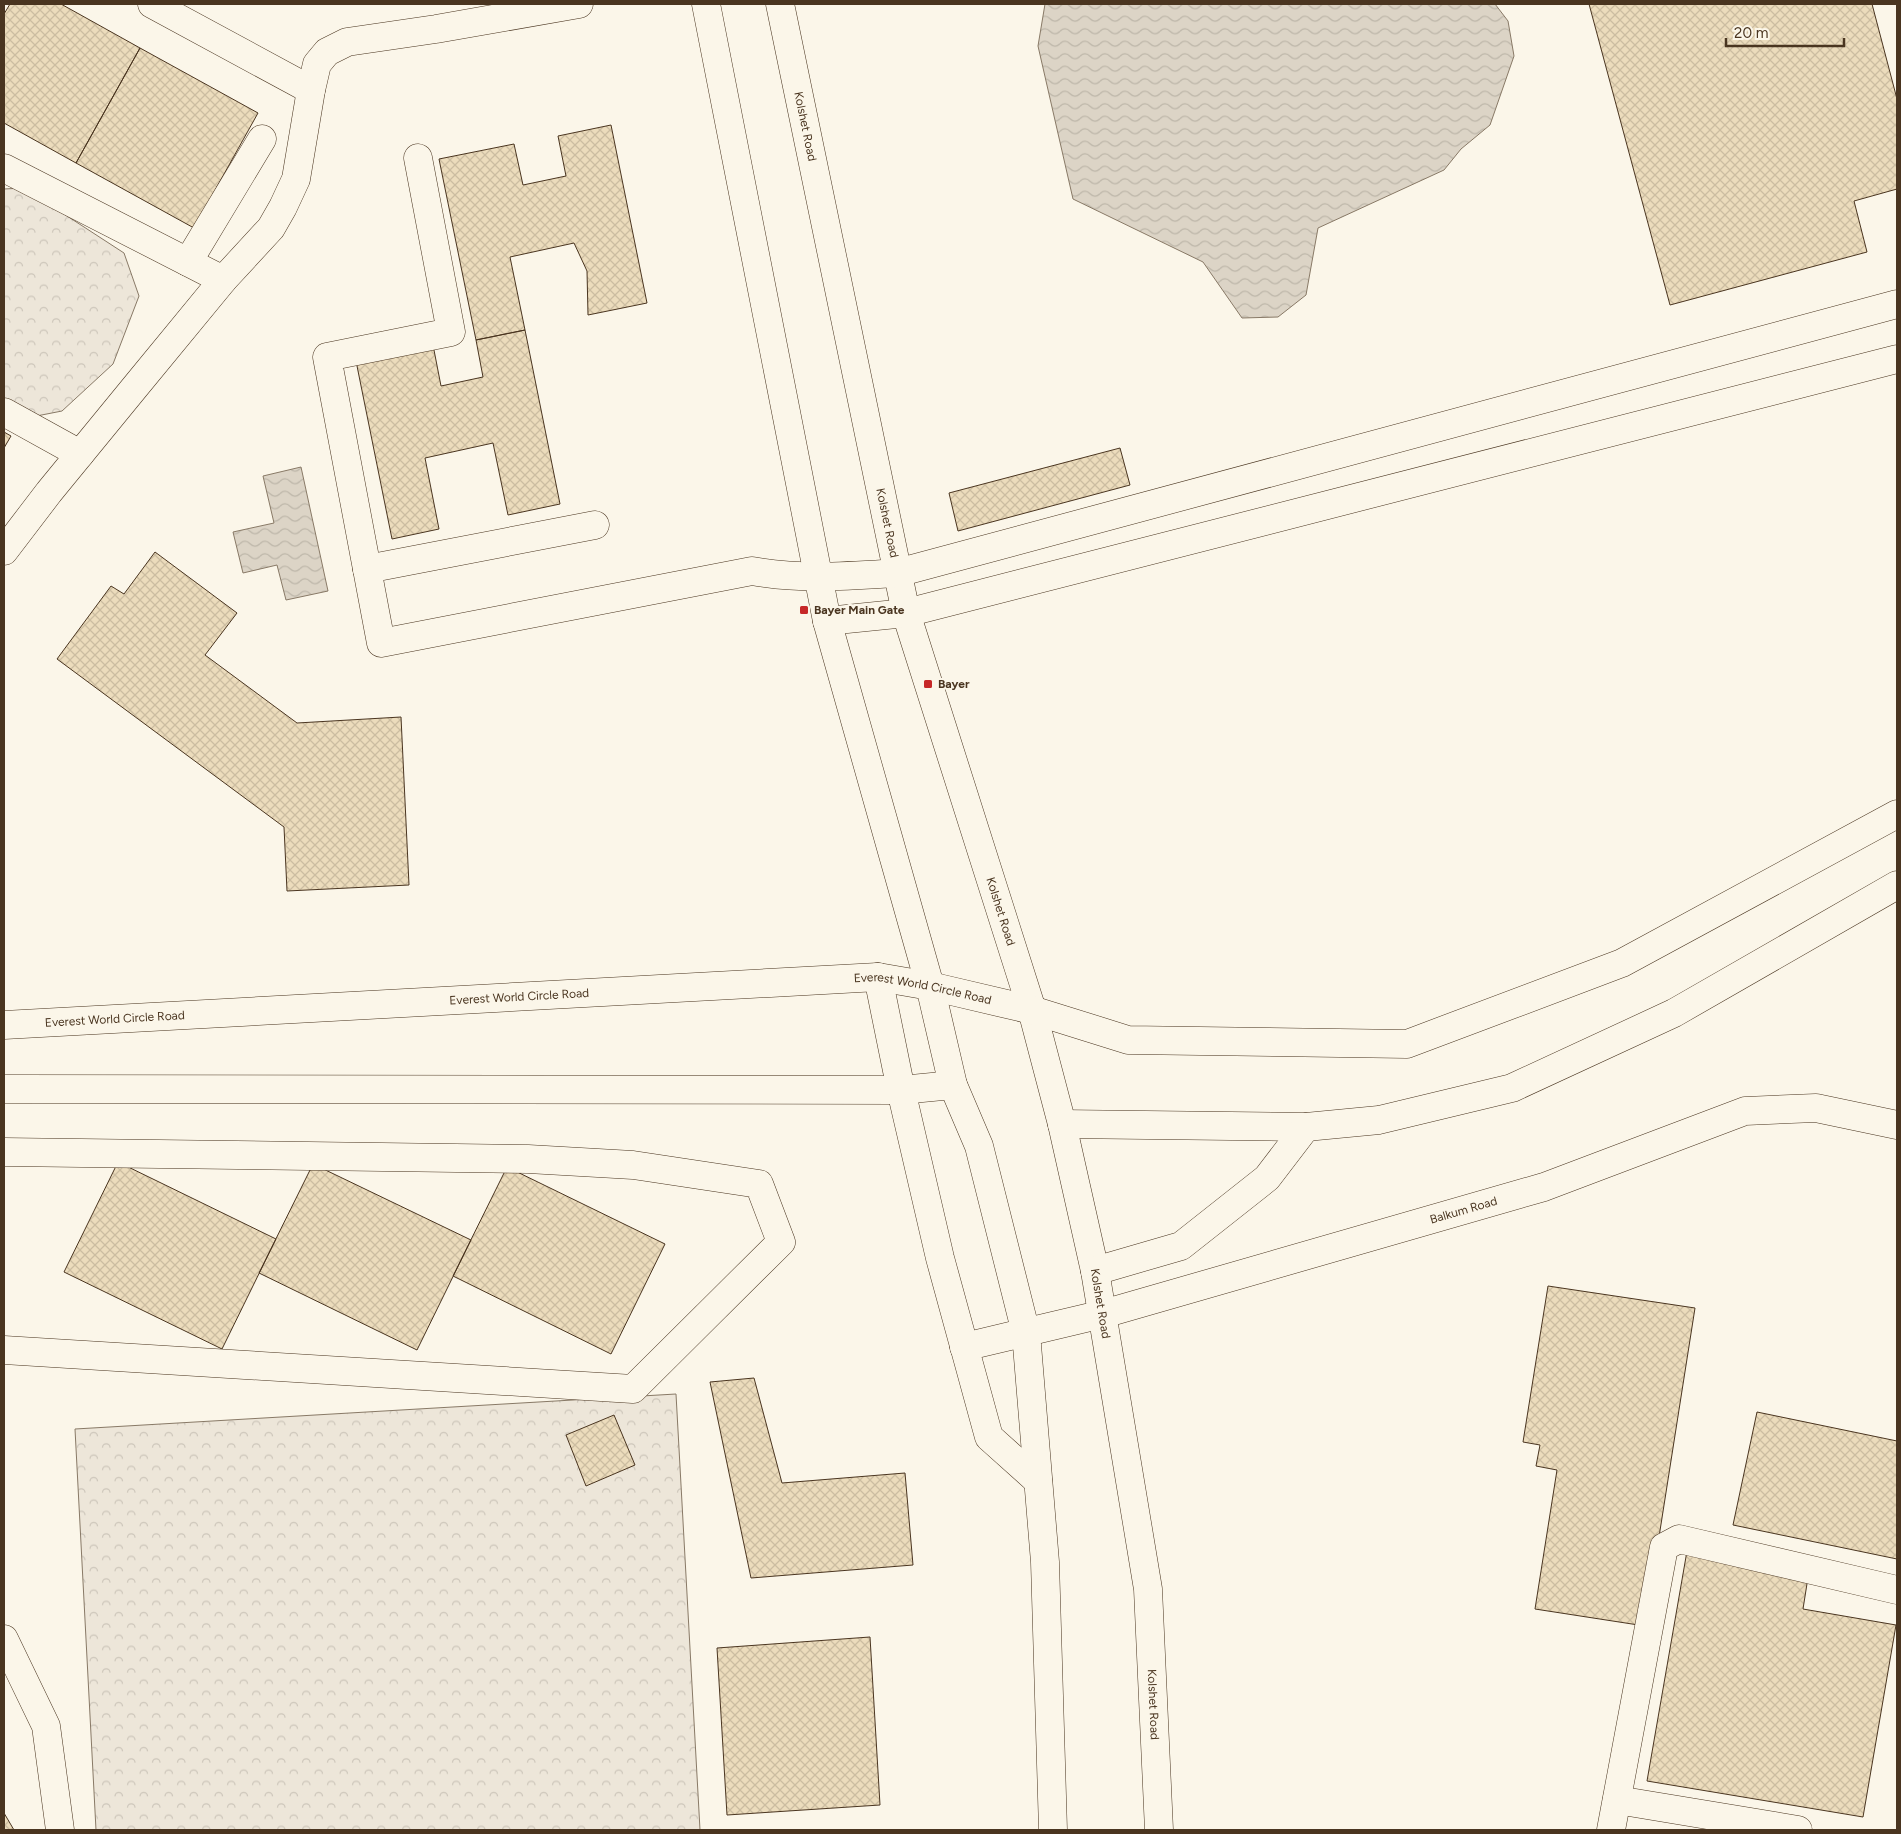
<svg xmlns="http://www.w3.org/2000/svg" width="1901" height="1834" font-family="Figtree,sans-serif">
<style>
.park{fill:url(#park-crowns);stroke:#887966}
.water{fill:url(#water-waves);stroke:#887966}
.building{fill:url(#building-cross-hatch);stroke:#4a3520}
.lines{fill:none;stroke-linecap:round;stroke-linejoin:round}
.minor-casing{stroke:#4a3520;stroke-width:29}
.minor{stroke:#fbf6e9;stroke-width:28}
.poi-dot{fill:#c62828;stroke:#fbf6e9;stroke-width:2}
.labels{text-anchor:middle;stroke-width:4;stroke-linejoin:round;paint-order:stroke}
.street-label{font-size:12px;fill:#4a3520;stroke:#fbf6e9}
.poi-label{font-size:12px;font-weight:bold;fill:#4a3520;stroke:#fbf6e9;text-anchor:start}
</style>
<defs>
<pattern id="park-crowns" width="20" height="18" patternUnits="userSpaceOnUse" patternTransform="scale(1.25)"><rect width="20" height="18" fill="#ede6d9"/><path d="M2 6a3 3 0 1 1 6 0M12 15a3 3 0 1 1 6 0" fill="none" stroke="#cdc6ba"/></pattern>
<pattern id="water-waves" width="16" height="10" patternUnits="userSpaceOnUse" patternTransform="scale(1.25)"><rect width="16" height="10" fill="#dcd4c6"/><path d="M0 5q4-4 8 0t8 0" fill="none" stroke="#beb7aa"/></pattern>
<pattern id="building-cross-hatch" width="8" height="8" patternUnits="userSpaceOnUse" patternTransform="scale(1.25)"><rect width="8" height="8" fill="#ecdcbc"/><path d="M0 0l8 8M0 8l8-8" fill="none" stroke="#ccbda1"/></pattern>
</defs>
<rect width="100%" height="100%" fill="#fbf6e9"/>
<path class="park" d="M 24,188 L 124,253 L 139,296 L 113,364 L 62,411 L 16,420 L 4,412 L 4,189 Z
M 676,1394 L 700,1830 L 96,1830 L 75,1429 Z"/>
<path class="water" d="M 1045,4 L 1495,4 L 1508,21 L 1514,56 L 1490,125 L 1461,149 L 1444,170 L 1318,228 L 1306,295 L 1278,317 L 1242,318 L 1203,262 L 1073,199 L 1038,46 Z
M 301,467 L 328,591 L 286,600 L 277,565 L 243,573 L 233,532 L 274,523 L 263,476 Z"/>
<path class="building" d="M 10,4 L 61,4 L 140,48 L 76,163 L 4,123 L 4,14 Z
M 1589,4 L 1872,4 L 1897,99 L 1897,189 L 1854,201 L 1867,252 L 1670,305 Z
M 140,48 L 258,113 L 194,228 L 76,163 Z
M 611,125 L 647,303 L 588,315 L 587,271 L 574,243 L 510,257 L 525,330 L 476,340 L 439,159 L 514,144 L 523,185 L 566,176 L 558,136 Z
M 525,330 L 560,504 L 508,515 L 493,443 L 425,458 L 439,529 L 392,539 L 356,361 L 433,345 L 441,386 L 483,377 L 476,340 Z
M 4,432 L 11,436 L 4,448 Z
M 1120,448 L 1130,485 L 958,531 L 949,493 Z
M 155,552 L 237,613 L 205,655 L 297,723 L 401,717 L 409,885 L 287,891 L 284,827 L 57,659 L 111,586 L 124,594 Z
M 118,1162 L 276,1239 L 222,1349 L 64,1272 Z
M 313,1164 L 471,1240 L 417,1350 L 259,1273 Z
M 507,1167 L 665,1244 L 611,1354 L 453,1276 Z
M 1548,1286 L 1695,1308 L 1645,1626 L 1535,1609 L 1557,1470 L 1536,1466 L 1540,1445 L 1523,1442 Z
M 754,1378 L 782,1483 L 905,1473 L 913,1565 L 751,1578 L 710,1382 Z
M 1757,1412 L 1897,1441 L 1897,1559 L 1733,1525 Z
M 614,1415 L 635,1465 L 586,1486 L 566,1435 Z
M 1687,1551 L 1809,1571 L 1803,1609 L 1896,1625 L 1863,1817 L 1647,1781 Z
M 870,1637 L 880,1805 L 727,1815 L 717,1648 Z
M 4,1813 L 14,1830 L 4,1830 Z"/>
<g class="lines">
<g class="minor-casing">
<g id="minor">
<path d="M 152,4 L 311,90"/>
<path d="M 706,4 L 827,621 L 930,986 L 953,1085 L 979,1146 L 1026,1333 L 1045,1562 L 1053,1830"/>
<path id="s1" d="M 780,4 L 906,613 L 1032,1010 L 1062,1124 L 1095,1271 L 1148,1589 L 1159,1830"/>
<path d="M 418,158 L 451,332 L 327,357 L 381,643 L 752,571 C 801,580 849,576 897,573 L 1897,304"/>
<path d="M 4,168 L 223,280"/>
<path d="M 188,262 L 262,139"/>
<path d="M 4,412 L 80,454"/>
<path d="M 4,551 L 49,492 L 135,387 L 223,280 L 271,228 L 283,207 L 296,179 L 311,90 L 317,64 L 327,52 L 347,42 L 436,29 L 579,4"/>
<path d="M 367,569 L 595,525"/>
<path d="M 827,621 L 906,613 L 1897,359"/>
<path d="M 878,977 L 901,1090 L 940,1258 L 989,1437 L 1038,1481"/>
<path id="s2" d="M 4,1025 L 878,977 L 930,986 L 1032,1010 L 1128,1040 L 1407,1044 L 1622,963 L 1897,814"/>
<path d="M 4,1089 L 901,1090 L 953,1085"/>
<path d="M 1062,1124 L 1306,1127 L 1379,1120 L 1512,1088 L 1674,1013 L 1897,885"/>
<path d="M 4,1152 L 528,1159 L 633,1165 L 759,1184 L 781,1242 L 633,1389 L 4,1350"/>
<path d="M 1095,1271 L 1181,1246 L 1267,1178 L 1306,1127"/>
<path id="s3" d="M 964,1347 L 1103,1314 L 1544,1187 L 1745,1111 L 1816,1108 L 1897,1125"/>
<path d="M 4,1639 L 46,1726 L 60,1830"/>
<path d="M 1617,1800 L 1798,1830"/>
<path d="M 1611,1830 L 1664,1547 L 1679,1539 L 1897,1590"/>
</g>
</g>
<use href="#minor" class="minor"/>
</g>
<g class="poi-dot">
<rect x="799" y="605" width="10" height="10" rx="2.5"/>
<rect x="923" y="679" width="10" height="10" rx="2.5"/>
</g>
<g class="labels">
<g class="street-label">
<text dy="4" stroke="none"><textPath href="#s1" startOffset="125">Kolshet Road</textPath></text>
<text dy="4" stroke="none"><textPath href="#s1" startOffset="530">Kolshet Road</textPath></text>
<text dy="4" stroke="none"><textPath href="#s1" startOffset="935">Kolshet Road</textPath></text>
<text dy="4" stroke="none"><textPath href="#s2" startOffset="921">Everest World Circle Road</textPath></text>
<text dy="4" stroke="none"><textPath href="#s2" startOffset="516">Everest World Circle Road</textPath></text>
<text dy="4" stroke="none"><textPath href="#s2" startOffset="111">Everest World Circle Road</textPath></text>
<text dy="4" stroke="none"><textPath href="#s3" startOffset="518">Balkum Road</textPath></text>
<text dy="4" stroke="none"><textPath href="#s1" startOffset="1340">Kolshet Road</textPath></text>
<text dy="4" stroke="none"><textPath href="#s1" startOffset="1745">Kolshet Road</textPath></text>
</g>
<g class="poi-label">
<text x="814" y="614">Bayer Main Gate</text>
<text x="938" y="688">Bayer</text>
</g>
</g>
<rect width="1901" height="1834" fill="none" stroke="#4a3520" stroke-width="10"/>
<path d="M1726 38v8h118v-8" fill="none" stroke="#4a3520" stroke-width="2.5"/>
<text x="1734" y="38" font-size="15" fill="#4a3520" stroke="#fbf6e9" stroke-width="4" paint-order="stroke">20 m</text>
</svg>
